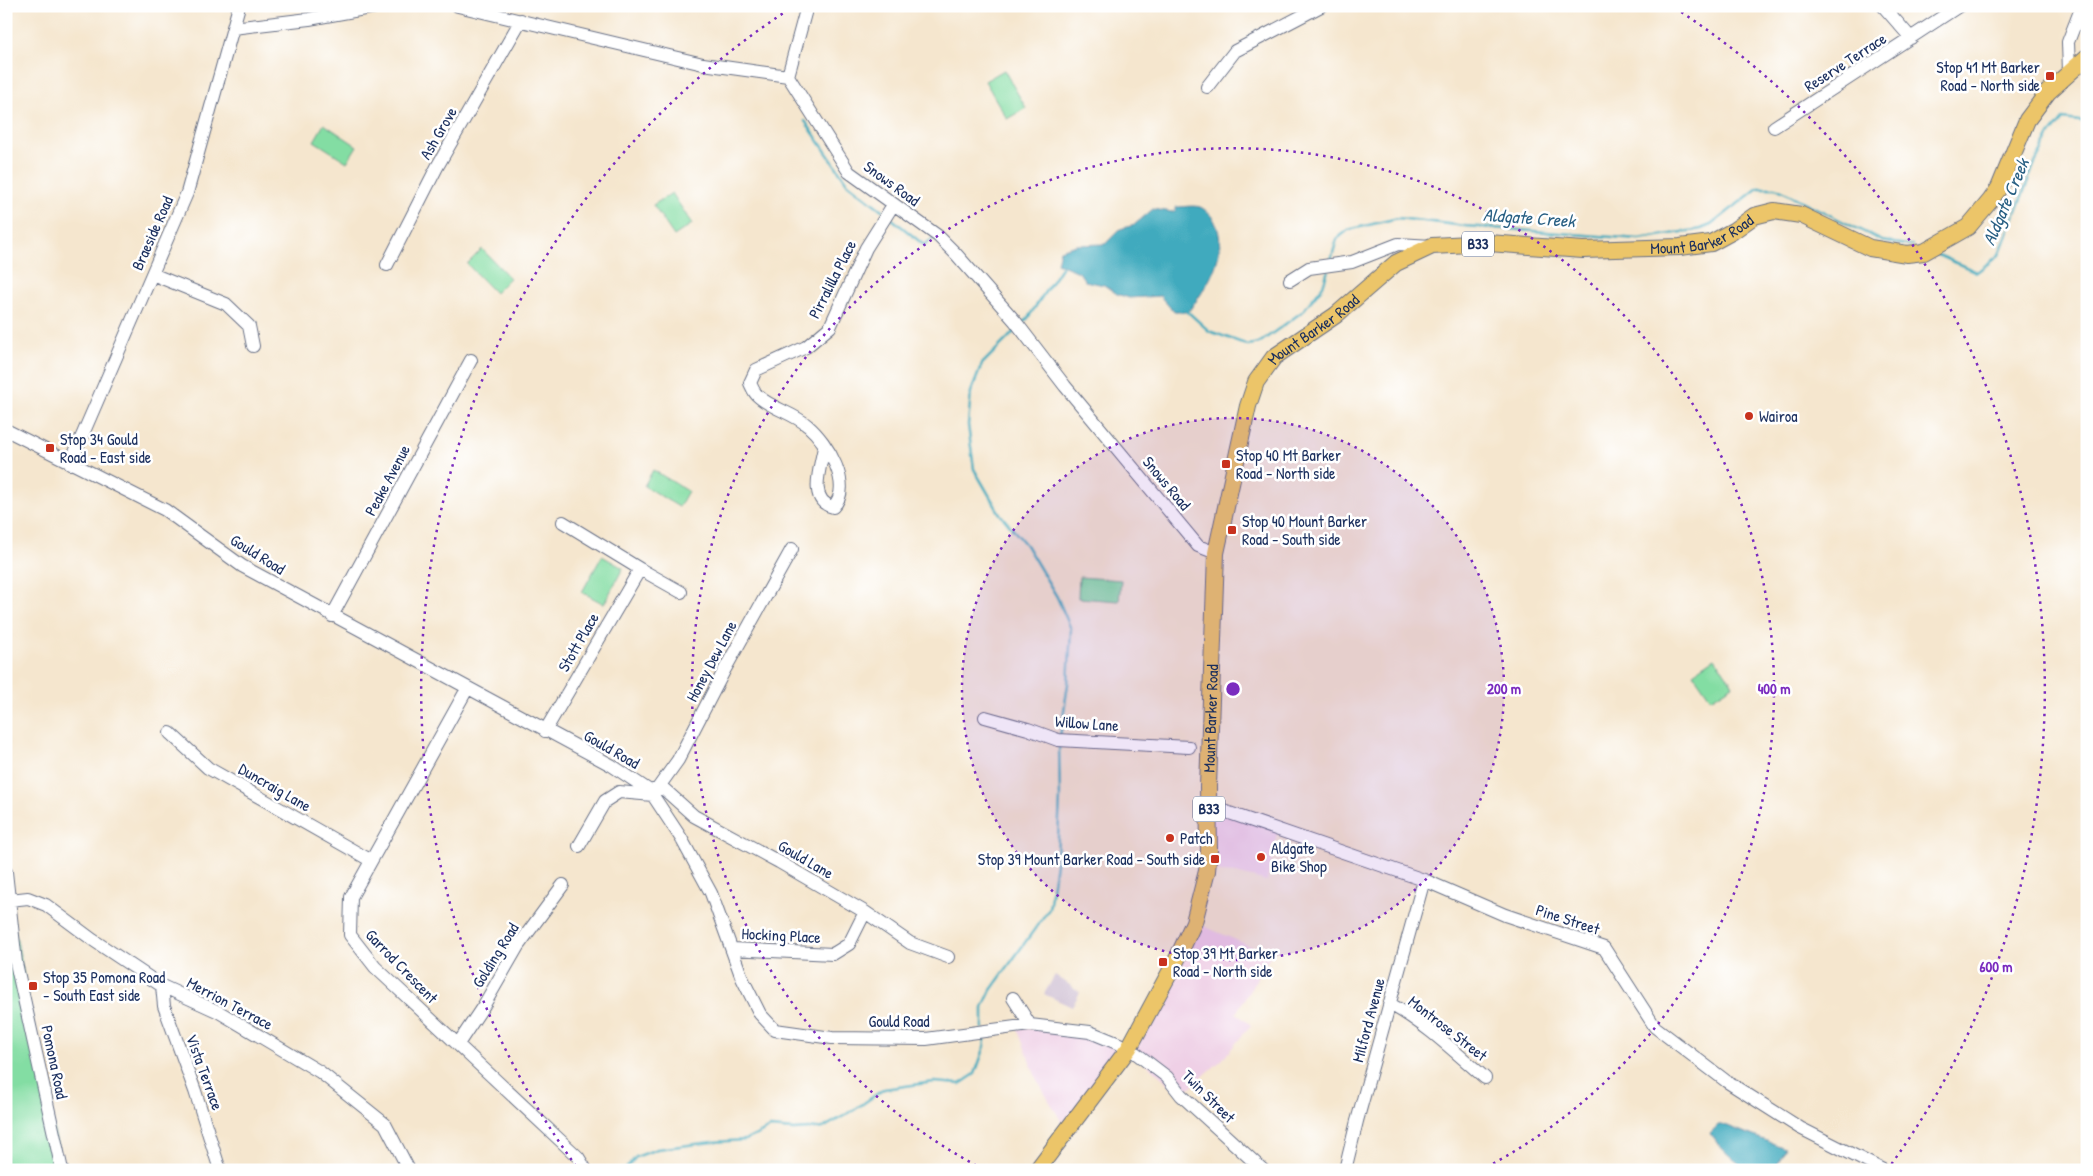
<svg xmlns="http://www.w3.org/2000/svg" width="2093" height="1176" font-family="'Patrick Hand',sans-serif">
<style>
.built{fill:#efd0e6}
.industrial{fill:#cdbed2}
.green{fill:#83dda3;stroke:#4f8680}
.water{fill:#3faabe;stroke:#2d6c8e}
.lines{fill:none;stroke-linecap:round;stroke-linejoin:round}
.stream{stroke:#3faabe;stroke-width:2.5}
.minor-casing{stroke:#676f85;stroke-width:14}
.major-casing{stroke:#676f85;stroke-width:18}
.minor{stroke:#fff;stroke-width:12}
.major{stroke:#ecc569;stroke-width:16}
.ring{fill:none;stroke:#7b2cbf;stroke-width:2.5;stroke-dasharray:2.5 5}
.poi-dot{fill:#c8321e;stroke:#fff;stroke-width:2}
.labels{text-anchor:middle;stroke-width:5;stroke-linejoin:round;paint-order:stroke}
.shield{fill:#fff;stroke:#5f6d8e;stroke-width:1}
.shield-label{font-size:15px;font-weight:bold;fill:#1b2f5e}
.street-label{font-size:16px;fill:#1b2f5e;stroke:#fff}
.poi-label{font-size:16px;fill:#1b2f5e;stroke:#fff;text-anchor:start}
.water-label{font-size:18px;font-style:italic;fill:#296084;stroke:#fff}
.centre{fill:#7b2cbf;stroke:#fff;stroke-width:2.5}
.ring-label{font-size:15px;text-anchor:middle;font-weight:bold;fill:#7b2cbf;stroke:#fff;stroke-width:5;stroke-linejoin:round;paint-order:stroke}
</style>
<rect width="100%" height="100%" fill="#fff"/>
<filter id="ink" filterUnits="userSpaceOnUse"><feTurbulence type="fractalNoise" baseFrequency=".02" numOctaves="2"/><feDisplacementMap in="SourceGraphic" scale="10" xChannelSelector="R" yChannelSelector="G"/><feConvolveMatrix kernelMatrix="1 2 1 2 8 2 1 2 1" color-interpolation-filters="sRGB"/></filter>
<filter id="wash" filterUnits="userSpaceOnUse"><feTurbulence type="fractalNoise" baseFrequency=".0096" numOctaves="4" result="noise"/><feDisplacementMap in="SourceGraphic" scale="20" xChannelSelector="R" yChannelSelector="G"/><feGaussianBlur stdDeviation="1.12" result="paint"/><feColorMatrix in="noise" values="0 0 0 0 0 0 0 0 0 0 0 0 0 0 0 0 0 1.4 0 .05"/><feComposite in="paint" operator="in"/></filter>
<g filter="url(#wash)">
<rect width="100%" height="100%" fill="#f5e6ce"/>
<path class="built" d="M 1209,806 L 1278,829 L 1267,881 L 1236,873 L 1207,871 Z
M 1194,922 L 1271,955 L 1236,1013 L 1251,1025 L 1222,1060 L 1181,1095 L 1129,1048 L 1067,1131 L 1037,1080 L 1017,1028 L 1090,1032 L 1129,1048 Z"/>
<path class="industrial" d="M 1055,975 L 1080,992 L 1072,1007 L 1044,994 Z"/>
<path class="green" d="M 1004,70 L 1026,108 L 1007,119 L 985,81 Z
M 324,124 L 357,146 L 347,162 L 314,141 Z
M 672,193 L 692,224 L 674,236 L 653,205 Z
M 482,249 L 510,278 L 495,293 L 467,264 Z
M 653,470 L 688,491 L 679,507 L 644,486 Z
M 602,556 L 623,568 L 604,604 L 582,592 Z
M 1079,577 L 1121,580 L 1119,601 L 1078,598 Z
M 1715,658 L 1733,685 L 1711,699 L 1693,673 Z
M 6,884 L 62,1170 L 6,1170 Z"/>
<path class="water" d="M 1176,207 C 1183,207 1194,205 1200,207 C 1204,208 1212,216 1214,220 C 1231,251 1207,288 1188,312 L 1174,312 L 1160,296 L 1129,298 L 1117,294 L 1104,285 L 1085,281 L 1079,272 L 1057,263 L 1060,250 L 1076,245 L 1105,244 L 1120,229 L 1134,225 L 1153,209 L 1172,212 L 1176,210 Z
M 1718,1125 L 1725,1125 L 1785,1148 L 1775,1170 C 1767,1170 1758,1171 1751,1170 C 1740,1168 1715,1143 1710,1133 Z"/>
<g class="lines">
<path class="stream" d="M 805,121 L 848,184 L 882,210
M 891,218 L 924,245 L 934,238
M 1936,254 L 1977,272 L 1999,255 L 2034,165 L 2050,135 L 2063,119 L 2087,122
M 1331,260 L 1337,239 L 1348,230 L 1398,218 L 1465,226 L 1639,239 L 1701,229 L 1711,225 L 1758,188 L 1776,188 L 1882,241 L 1912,246
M 1188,312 L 1209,331 L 1248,345 L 1259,343 L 1302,312 L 1323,286 L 1328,270
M 1021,324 L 1028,318 L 1062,266
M 1016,330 L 982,364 L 971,392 L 968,425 L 974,469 L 1000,514 L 1026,545 L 1057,597 L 1071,629 L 1068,684 L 1060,737
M 983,1028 L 983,1007 L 991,990 L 1049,909 L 1057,857 L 1060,798 L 1059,745
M 625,1170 L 636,1157 L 657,1149 L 712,1142 L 746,1140 L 770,1128 L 794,1130 L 823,1128 L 854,1110 L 884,1089 L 934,1082 L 960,1084 L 975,1074 L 985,1046 L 984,1036"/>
</g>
</g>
<g filter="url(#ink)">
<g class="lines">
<g class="minor-casing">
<path id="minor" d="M 458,6 L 703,64 L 788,76 L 849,172 L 938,236 L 956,254 L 1015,321 L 1065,386 L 1198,546 L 1216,553
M 1883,6 L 1911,38
M 233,28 L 309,19 L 381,6
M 2069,72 L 2068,42 L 2082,6
M 788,76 L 807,6
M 1207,87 L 1235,51 L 1321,6
M 1774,127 L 1959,6
M 387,265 L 437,167 L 521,20
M 152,274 L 226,304 L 249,326 L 253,346
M 1290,280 L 1309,268 L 1352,262 L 1398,244 L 1432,246
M 6,430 L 165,510 L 242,566 L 611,765 L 650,791 L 681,838 L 711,893 L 742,978 L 760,1014 L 775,1030 L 832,1038 L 926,1039 L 1030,1025 L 1090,1032 L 1129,1048 L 1167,1077 L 1181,1095 L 1263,1170
M 824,447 C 821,466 807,501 833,507 C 854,486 827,442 808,426 C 794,413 772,409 758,396 C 754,393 752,387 750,383 L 756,370 L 806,347 L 830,327 L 866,248 L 893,205
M 70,464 L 187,193 L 239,6
M 640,569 L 681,592
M 332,616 L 471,360
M 467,689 L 351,897 L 350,935 L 375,967 L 578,1157 L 586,1170
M 985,717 L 1028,729 L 1058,740 L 1189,747
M 545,731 L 640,569 L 563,522
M 170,733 L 208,768 L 370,860
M 658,788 L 678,760 L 725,669 L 792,549
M 650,791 L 658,788 L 665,790 L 694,816 L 779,862 L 865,912 L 910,943 L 948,957
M 1209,806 L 1424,880 L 1505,915 L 1604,948 L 1655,1027 L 1726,1081 L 1800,1128 L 1883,1170
M 579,846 L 605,801 L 619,792 L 653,795
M 6,872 L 16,963 L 62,1170
M 10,900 L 28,898 L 46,905 L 93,940 L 162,986 L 219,1012 L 320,1072 L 385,1124 L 409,1170
M 732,949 L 833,954 L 849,944 L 865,912
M 162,986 L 164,1006 L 195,1091 L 220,1170
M 1013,998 L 1030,1025
M 1390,1004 C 1425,1023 1455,1052 1485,1078
M 458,1044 L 484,1005 L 518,946 L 563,885
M 1345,1170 L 1357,1121 L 1424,880"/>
</g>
<g class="major-casing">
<g id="major">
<path id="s1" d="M 1037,1170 L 1129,1048 L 1177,959 L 1194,922 L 1207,871 L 1209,850 L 1208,787 L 1216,553 L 1248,406 L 1256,382 L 1274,357 L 1336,315 L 1396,263 L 1432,246 L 1489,243 L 1583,250 L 1680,247 L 1711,243 L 1733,231 L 1754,216 L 1774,211 L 1801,215 L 1870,248 L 1907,254 L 1924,252 L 1968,227 L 1990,201 L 1999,188 L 2027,120 L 2048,92 L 2087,57"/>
</g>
</g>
<use href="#minor" class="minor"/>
<use href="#major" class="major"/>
</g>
</g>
<circle cx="1233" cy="689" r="271" fill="#7b2cbf" fill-opacity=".12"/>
<g class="ring">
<circle cx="1233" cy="689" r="271"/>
<path d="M983 1169A541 541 0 1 1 1483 1169"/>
<path d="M576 1166A812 812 0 0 1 791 8M1675 8A812 812 0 0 1 1890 1166"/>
</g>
<g class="poi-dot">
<rect x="2045" y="71" width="10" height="10" rx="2.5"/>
<circle cx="1749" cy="416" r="5"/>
<rect x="45" y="443" width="10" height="10" rx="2.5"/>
<rect x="1221" y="459" width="10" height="10" rx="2.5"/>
<rect x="1227" y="525" width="10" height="10" rx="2.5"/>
<circle cx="1170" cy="838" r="5"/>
<circle cx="1261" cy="857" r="5"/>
<rect x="1210" y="854" width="10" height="10" rx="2.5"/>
<rect x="1158" y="957" width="10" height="10" rx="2.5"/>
<rect x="28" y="981" width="10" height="10" rx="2.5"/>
</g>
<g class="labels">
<g class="shield">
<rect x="1462" y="231.5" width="32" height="25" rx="4"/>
<rect x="1193" y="796.5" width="32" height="25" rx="4"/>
</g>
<g class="shield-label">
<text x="1478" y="249">B33</text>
<text x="1209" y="814">B33</text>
</g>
<g class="street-label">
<text transform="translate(1845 62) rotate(-33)" y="6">Reserve Terrace</text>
<text transform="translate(438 133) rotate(-60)" y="6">Ash Grove</text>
<text transform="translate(892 183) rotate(36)" y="6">Snows Road</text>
<text dy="6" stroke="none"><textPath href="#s1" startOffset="1339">Mount Barker Road</textPath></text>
<text transform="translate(152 233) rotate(-66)" y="6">Braeside Road</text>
<text transform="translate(832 279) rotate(-63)" y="6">Pirralilla Place</text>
<text dy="6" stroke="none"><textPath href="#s1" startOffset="920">Mount Barker Road</textPath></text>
<text transform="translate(387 480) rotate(-62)" y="6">Peake Avenue</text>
<text transform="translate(1167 483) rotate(50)" y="6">Snows Road</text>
<text transform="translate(258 554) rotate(32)" y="6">Gould Road</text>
<text transform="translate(578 642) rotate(-60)" y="6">Stott Place</text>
<text transform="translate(711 661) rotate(-62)" y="6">Honey Dew Lane</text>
<text dy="6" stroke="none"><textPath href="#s1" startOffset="500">Mount Barker Road</textPath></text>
<text transform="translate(1087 723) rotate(4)" y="6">Willow Lane</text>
<text transform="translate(612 749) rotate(30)" y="6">Gould Road</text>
<text transform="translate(275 787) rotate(30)" y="6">Duncraig Lane</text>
<text transform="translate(806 859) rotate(30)" y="6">Gould Lane</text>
<text transform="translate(1568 919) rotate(18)" y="6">Pine Street</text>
<text transform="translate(781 935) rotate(3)" y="6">Hocking Place</text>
<text transform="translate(495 955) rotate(-58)" y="6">Golding Road</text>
<text transform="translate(402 966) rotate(46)" y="6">Garrod Crescent</text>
<text transform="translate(230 1003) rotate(28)" y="6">Merrion Terrace</text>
<text transform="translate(1368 1020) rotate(-75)" y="6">Milford Avenue</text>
<text x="899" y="1027">Gould Road</text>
<text transform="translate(1448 1028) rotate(38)" y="6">Montrose Street</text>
<text transform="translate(55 1062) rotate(78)" y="6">Pomona Road</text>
<text transform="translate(205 1072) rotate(70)" y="6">Vista Terrace</text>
<text transform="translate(1209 1096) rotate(45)" y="6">Twin Street</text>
</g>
<g class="poi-label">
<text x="2040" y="73" text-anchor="end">Stop 41 Mt Barker<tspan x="2040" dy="18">Road - North side</tspan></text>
<text x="1759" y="422">Wairoa</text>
<text x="60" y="445">Stop 34 Gould<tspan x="60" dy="18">Road - East side</tspan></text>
<text x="1236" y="461">Stop 40 Mt Barker<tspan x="1236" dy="18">Road - North side</tspan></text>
<text x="1242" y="527">Stop 40 Mount Barker<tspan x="1242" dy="18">Road - South side</tspan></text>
<text x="1180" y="844">Patch</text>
<text x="1271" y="854">Aldgate<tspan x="1271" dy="18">Bike Shop</tspan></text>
<text x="1205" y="865" text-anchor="end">Stop 39 Mount Barker Road - South side</text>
<text x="1173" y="959">Stop 39 Mt Barker<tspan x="1173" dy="18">Road - North side</tspan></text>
<text x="43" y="983">Stop 35 Pomona Road<tspan x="43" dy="18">- South East side</tspan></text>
</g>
<g class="water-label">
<text transform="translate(2006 202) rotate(-67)" y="6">Aldgate Creek</text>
<text transform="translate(1529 218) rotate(4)" y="6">Aldgate Creek</text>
</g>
</g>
<circle cx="1233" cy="689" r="8" class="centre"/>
<g class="ring-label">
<text x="1504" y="694">200 m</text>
<text x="1774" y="694">400 m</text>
<text x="1996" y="972">600 m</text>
</g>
<rect width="2093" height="1176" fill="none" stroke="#fff" stroke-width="25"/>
</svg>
